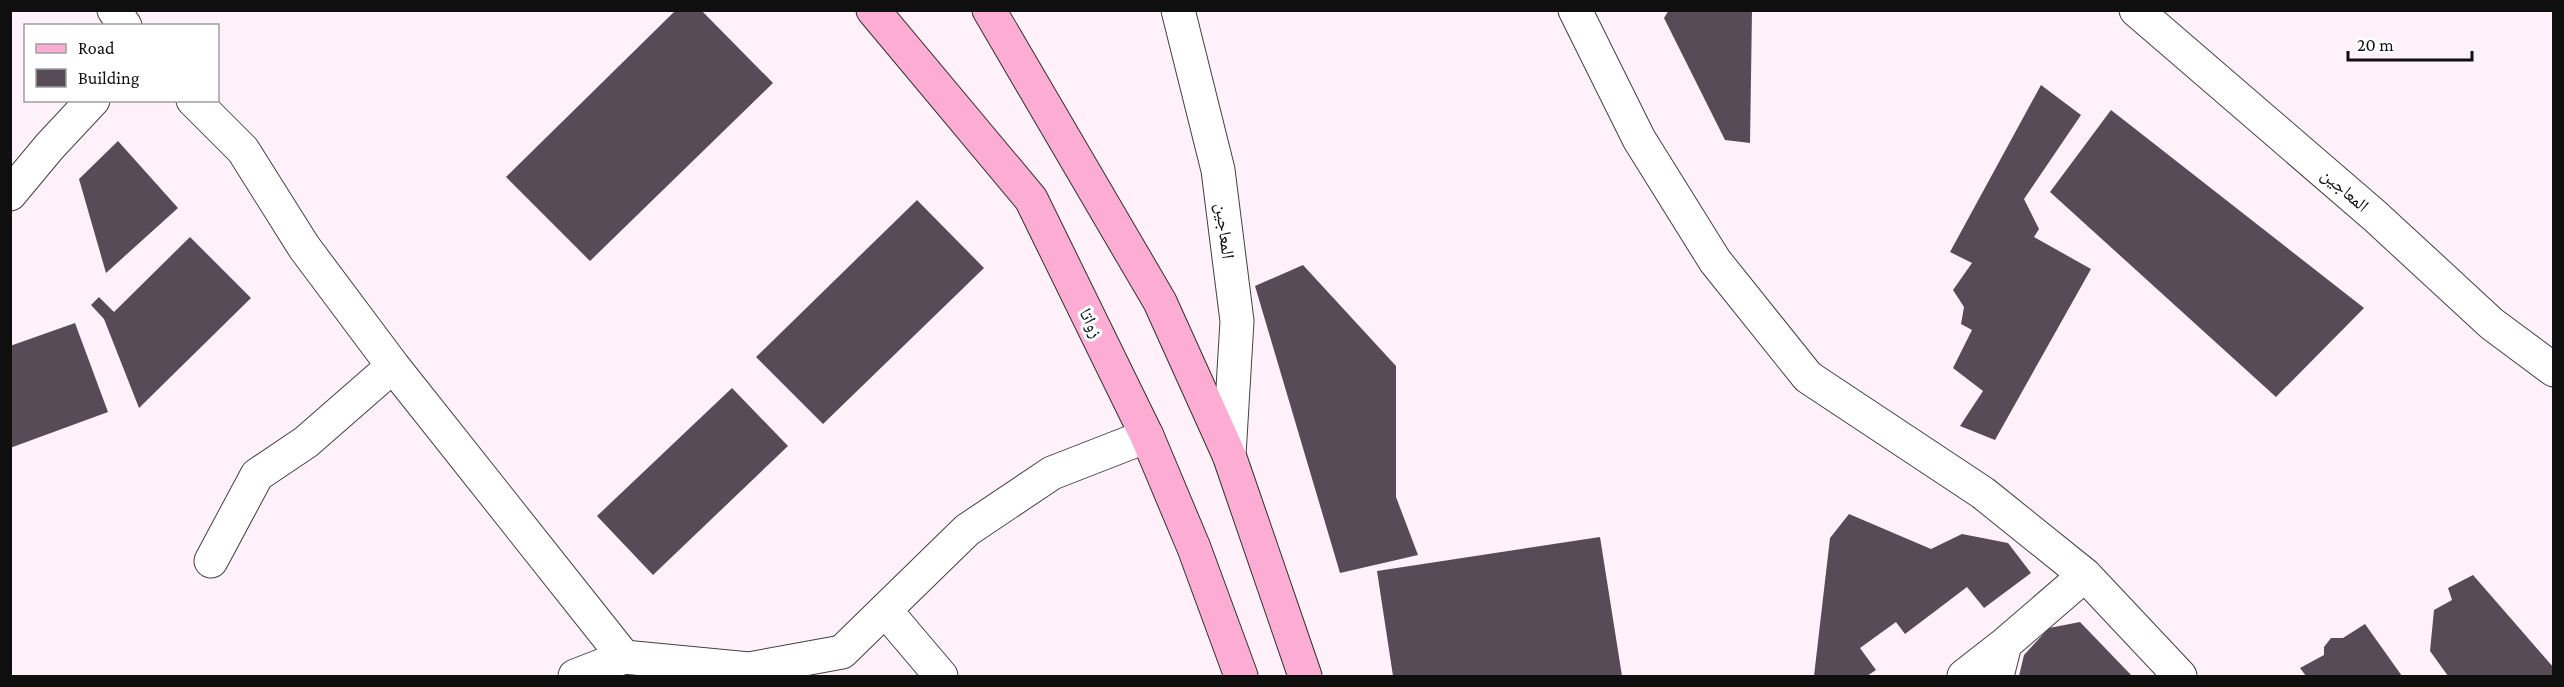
<svg xmlns="http://www.w3.org/2000/svg" width="2564" height="687" font-family="'Crimson Pro','Noto Naskh Arabic',serif">
<style>
.building{fill:#574b57}
.lines{fill:none;stroke-linecap:round;stroke-linejoin:round}
.minor-casing{stroke:#424242;stroke-width:35}
.secondary-casing{stroke:#313131;stroke-width:35}
.minor{stroke:#fff;stroke-width:33}
.secondary{stroke:#fdadd4;stroke-width:33}
.labels{text-anchor:middle;stroke-width:6;stroke-linejoin:round;paint-order:stroke}
.street-label{font-size:18px;fill:#0f0f0f;stroke:#fff}
</style>
<rect width="100%" height="100%" fill="#fff1f9"/>
<path class="building" d="M 676,10 L 701,10 L 773,83 L 590,261 L 506,177 Z
M 1669,10 L 1752,10 L 1750,143 L 1725,140 L 1664,18 Z
M 2041,85 L 2081,115 L 2024,199 L 2039,229 L 2034,237 L 2091,269 L 1995,440 L 1960,426 L 1983,391 L 1953,368 L 1972,330 L 1961,324 L 1964,307 L 1953,290 L 1972,263 L 1950,252 Z
M 2111,110 L 2364,308 L 2276,397 L 2050,192 Z
M 118,141 L 178,208 L 106,273 L 79,179 Z
M 917,200 L 984,268 L 823,424 L 756,357 Z
M 190,237 L 251,298 L 139,408 L 104,319 L 91,305 L 99,297 L 114,312 Z
M 1303,265 L 1396,366 L 1396,497 L 1418,555 L 1340,573 L 1255,286 Z
M 75,323 L 108,412 L 10,448 L 10,346 Z
M 732,388 L 788,446 L 653,575 L 597,516 Z
M 1849,514 L 1931,549 L 1962,534 L 2008,543 L 2031,573 L 1984,608 L 1967,587 L 1905,634 L 1896,622 L 1860,648 L 1876,670 L 1867,676 L 1814,676 L 1830,538 Z
M 1600,537 L 1622,676 L 1393,676 L 1377,571 Z
M 2473,575 L 2554,668 L 2554,676 L 2448,676 L 2430,651 L 2434,610 L 2452,600 L 2448,588 Z
M 2080,622 L 2132,676 L 2019,676 L 2024,655 L 2049,628 Z
M 2365,624 L 2402,676 L 2306,676 L 2300,668 L 2324,655 L 2324,647 L 2331,638 L 2343,638 Z"/>
<g class="lines">
<g class="minor-casing">
<path id="minor" d="M 114,10 L 125,26
M 1178,10 L 1218,170 L 1237,321 L 1229,455
M 1575,10 L 1639,139 L 1715,261 L 1808,377 L 1983,493 L 2085,575 L 2180,676
M 2136,10 L 2375,216 L 2492,324 L 2554,370
M 193,100 L 243,150 L 304,247 L 393,366 L 624,657 L 749,669 L 751,676
M 10,194 L 50,146 L 93,100
M 211,561 L 257,475 L 306,442 L 393,366
M 885,610 L 941,676
M 749,669 L 842,652 L 967,530 L 1052,473 L 1147,436
M 575,676 L 624,657
M 1964,676 L 2005,644
M 1997,676 L 2005,644 L 2085,575"/>
</g>
<g class="secondary-casing">
<path id="secondary" d="M 873,10 L 1031,199 L 1147,436 L 1194,548 L 1241,676
M 989,10 L 1160,302 L 1229,455 L 1305,676"/>
</g>
<use href="#minor" class="minor"/>
<use href="#secondary" class="secondary"/>
</g>
<g class="labels">
<g class="street-label">
<text transform="translate(2345 190) rotate(41)" y="6">المعاجين</text>
<text transform="translate(1225 231) rotate(83)" y="6">المعاجين</text>
<text transform="translate(1091 323) rotate(64)" y="6">زواتا</text>
</g>
</g>
<rect width="2564" height="687" fill="none" stroke="#0f0f0f" stroke-width="24"/>
<rect x="24" y="24" width="195" height="78" fill="#ffffff" stroke="#9f9f9f" stroke-width="1.5"/>
<rect x="36" y="44" width="30" height="9" fill="#fdadd4" stroke="#9f9f9f" stroke-width="1.5"/>
<text x="78" y="54" font-size="18" fill="#0f0f0f">Road</text>
<rect x="36" y="69" width="30" height="18" fill="#574b57" stroke="#9f9f9f" stroke-width="1.5"/>
<text x="78" y="84" font-size="18" fill="#0f0f0f">Building</text>
<path d="M2348 51v9h124v-9" fill="none" stroke="#0f0f0f" stroke-width="3"/>
<text x="2357" y="51" font-size="18" fill="#0f0f0f" stroke="#ffffff" stroke-width="4.5" paint-order="stroke">20 m</text>
</svg>
